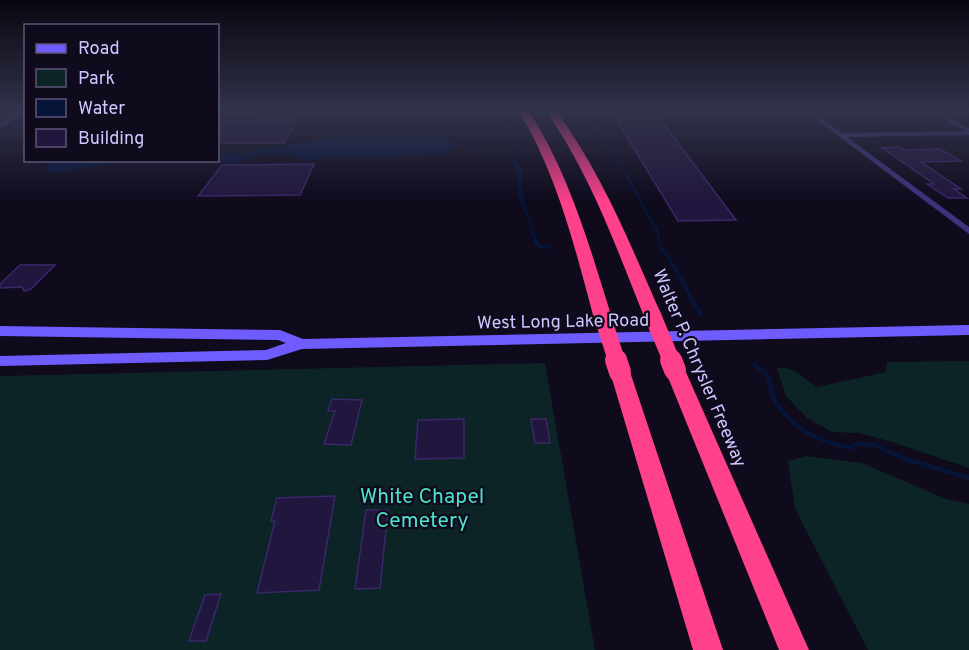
<svg xmlns="http://www.w3.org/2000/svg" width="969" height="650" font-family="Overpass,sans-serif">
<style>
.green{fill:#0d2426}
.water{fill:#061438}
.lines{fill:none;stroke-linecap:round;stroke-linejoin:round}
.stream-far3{stroke:#061438;stroke-width:2}
.stream-far2{stroke:#061438;stroke-width:3}
.stream-far1{stroke:#061438;stroke-width:4}
.stream{stroke:#061438;stroke-width:4.5}
.building{fill:#21163d;stroke:#3a276a;stroke-width:1.5}
.minor{fill:#3c337d;fill-rule:evenodd}
.tertiary{fill:#3c337d;fill-rule:evenodd}
.secondary{fill:#6e5cff;fill-rule:evenodd}
.motorway{fill:#ff408b;fill-rule:evenodd}
.motorway-bridge-far1{stroke:#ff408b;stroke-width:17}
.motorway-bridge{stroke:#ff408b;stroke-width:22}
.labels{text-anchor:middle;stroke-width:4.5;stroke-linejoin:round;paint-order:stroke}
.street-label{font-size:18px;fill:#d1c5ff;stroke:#0f0a1c}
.near-park-label{font-size:21px;fill:#4de2ca;stroke:#0f0a1c}
</style>
<rect width="100%" height="100%" fill="#0f0a1c"/>
<path class="green" d="M 969,361 L 969,468 L 889,441 L 858,433 L 832,432 L 807,418 L 786,396 L 777,368 C 793,365 804,379 817,387 L 886,372 L 887,362 Z
M 545,363 L 595,650 L 0,650 L 0,376 Z
M 806,456 L 862,463 L 946,499 L 969,504 L 969,650 L 868,650 L 795,509 L 788,461 Z"/>
<path class="water" d="M 357,137 L 437,137 L 450,141 L 459,146 L 513,159 L 523,169 C 524,175 522,178 522,183 C 522,198 534,240 544,248 L 538,248 C 530,241 532,231 529,222 C 523,208 514,191 518,175 L 511,159 L 459,147 L 439,155 L 329,158 L 306,161 L 291,154 L 260,154 L 228,164 L 202,161 L 218,160 L 218,153 L 248,153 L 274,145 L 284,146 L 318,139 Z
M 50,161 L 50,160 L 124,161 L 62,172 L 51,173 L 44,169 Z"/>
<g class="lines">
<path class="stream-far3" d="M 496,111 L 516,146 L 515,160
M 586,111 L 628,177"/>
<path class="stream-far2" d="M 627,176 L 658,233 L 659,245 L 670,259
M 544,247 L 549,247"/>
<path class="stream-far1" d="M 669,258 L 701,315"/>
<path class="stream" d="M 754,364 C 758,368 765,372 768,377 C 771,382 770,389 772,395 C 788,427 816,441 850,448 L 857,444 L 875,445 L 902,458 L 969,478"/>
</g>
<path class="building" d="M 611,111 L 654,111 L 736,220 L 678,221 Z
M 297,120 L 284,143 L 218,143 L 218,121 Z
M 900,147 L 904,150 L 940,149 L 961,161 L 921,162 L 961,189 L 954,189 L 967,198 L 948,198 L 927,184 L 934,184 L 882,148 Z
M 314,164 L 300,195 L 198,196 L 222,165 Z
M 20,265 L 55,265 L 31,289 L 24,291 L 22,287 L 0,288 L 0,284 Z
M 332,399 L 362,400 L 351,445 L 324,444 L 335,411 L 328,411 Z
M 464,419 L 464,458 L 415,459 L 418,420 Z
M 531,419 L 546,419 L 550,443 L 535,443 Z
M 335,496 L 319,590 L 257,593 L 275,521 L 271,521 L 277,498 Z
M 366,510 L 388,510 L 380,588 L 355,589 Z
M 221,594 L 206,641 L 189,641 L 205,595 Z"/>
<g class="lines">
<path class="minor" d="M 805,111 L 812,111 L 842,133 L 965,131 L 930,111 L 938,111 L 969,128 L 969,135 L 847,137 L 969,227 L 969,234 Z"/>
<path class="tertiary" d="M 19,111 L 26,111 L 26,113 L 0,128 L 0,123 Z"/>
<path class="secondary" d="M 969,325 L 969,335 L 302,349 L 267,360 L 0,366 L 0,356 L 266,350 L 286,343 L 278,340 L 0,336 L 0,326 L 280,330 L 303,339 Z"/>
<path class="motorway" d="M 519,111 L 529,111 C 569,174 589,244 611,315 L 608,319 L 596,319 L 593,315 C 574,244 557,175 519,111 Z
M 546,111 L 556,111 C 602,173 630,244 661,314 L 658,318 L 646,318 L 643,314 C 615,244 590,174 546,111 Z
M 675,364 L 682,365 L 685,370 L 809,650 L 779,650 L 665,370 L 668,365 Z
M 620,365 L 627,367 L 630,372 L 723,650 L 693,650 L 610,372 L 613,367 Z"/>
<path class="motorway-bridge-far1" d="M 652,314 L 672,362
M 602,315 L 617,362"/>
<path class="motorway-bridge" d="M 616,360 L 620,372
M 671,360 L 675,370"/>
</g>
<linearGradient id="sky" x2="0" y2="1"><stop stop-color="#08060f"/><stop offset="0.55" stop-color="#31334b"/><stop offset="1" stop-color="#31334b" stop-opacity="0"/></linearGradient>
<rect width="969" height="202" fill="url(#sky)"/>
<g class="labels">
<g class="street-label">
<text transform="translate(563 321) rotate(-1)" y="6">West Long Lake Road</text>
<text transform="translate(700 368) rotate(67)" y="6">Walter P. Chrysler Freeway</text>
</g>
<g class="near-park-label">
<text x="422" y="503">White Chapel<tspan x="422" dy="24">Cemetery</tspan></text>
</g>
</g>
<rect x="24" y="24" width="195" height="138" fill="#0f0a1c" stroke="#5d5577" stroke-width="1.5"/>
<rect x="36" y="44" width="30" height="9" fill="#6e5cff" stroke="#5d5577" stroke-width="1.5"/>
<text x="78" y="54" font-size="18" fill="#d1c5ff">Road</text>
<rect x="36" y="69" width="30" height="18" fill="#0d2426" stroke="#5d5577" stroke-width="1.5"/>
<text x="78" y="84" font-size="18" fill="#d1c5ff">Park</text>
<rect x="36" y="99" width="30" height="18" fill="#061438" stroke="#5d5577" stroke-width="1.5"/>
<text x="78" y="114" font-size="18" fill="#d1c5ff">Water</text>
<rect x="36" y="129" width="30" height="18" fill="#21163d" stroke="#5d5577" stroke-width="1.5"/>
<text x="78" y="144" font-size="18" fill="#d1c5ff">Building</text>
</svg>
